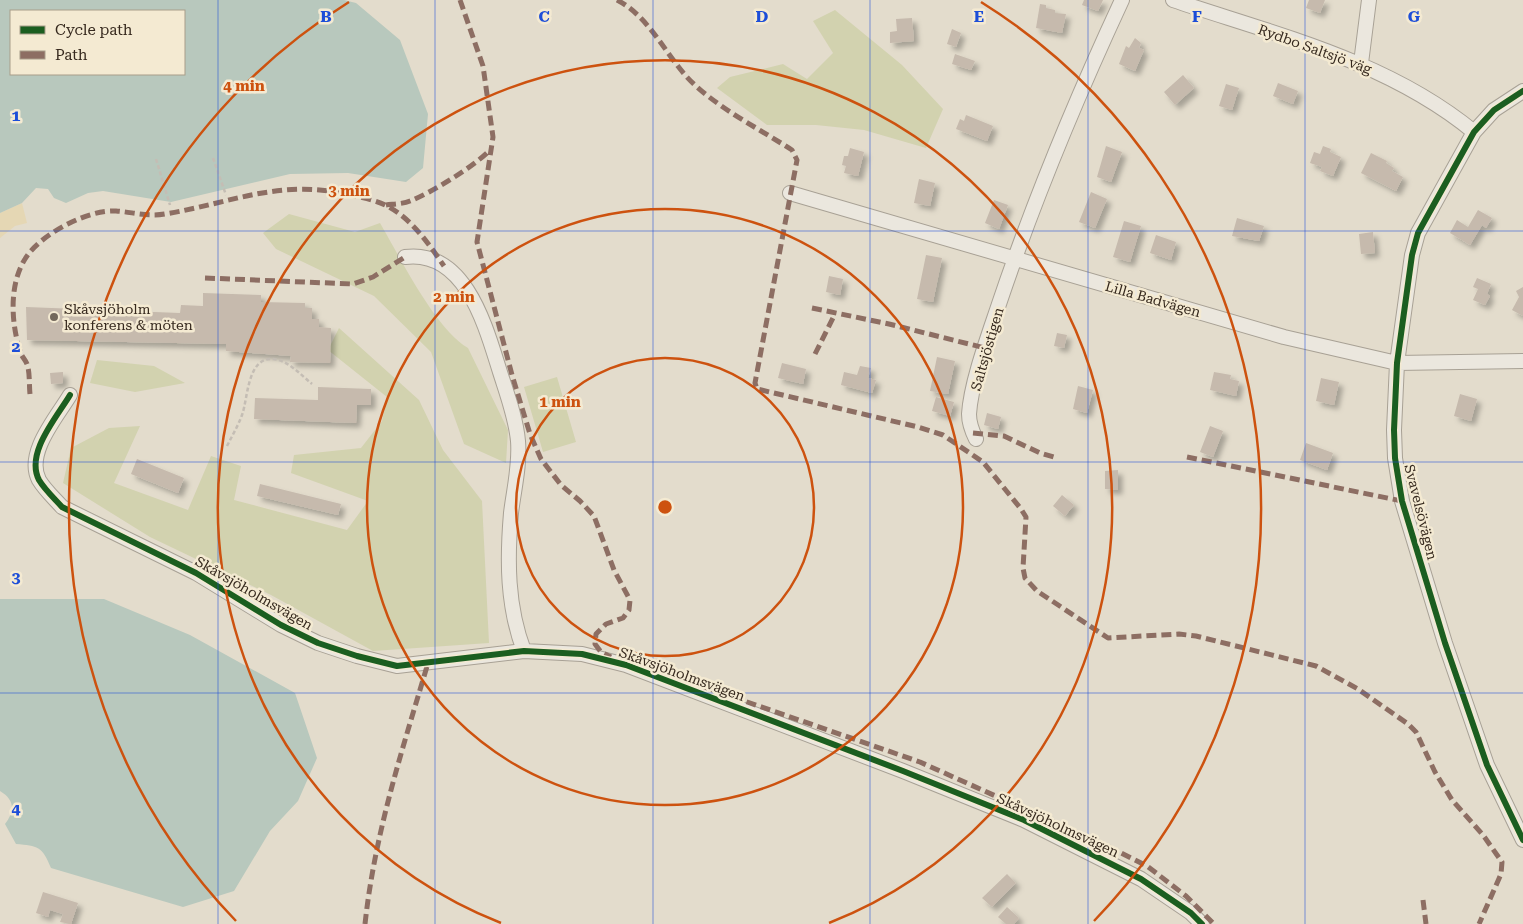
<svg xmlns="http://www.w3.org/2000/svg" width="1523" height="924" font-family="'Roboto Serif',serif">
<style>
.green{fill:#d2d2af}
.sand{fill:#e5d7b4}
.water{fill:#b8c8bd;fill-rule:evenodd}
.building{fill:#c6baad;filter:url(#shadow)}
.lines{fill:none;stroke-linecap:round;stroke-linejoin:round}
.minor-casing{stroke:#a8a195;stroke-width:16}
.path{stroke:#c4bdb4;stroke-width:2.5;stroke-dasharray:4 2.5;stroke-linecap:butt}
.minor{stroke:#ebe7de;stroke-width:14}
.quiet{stroke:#8d6e63;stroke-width:5;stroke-dasharray:10 5;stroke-linecap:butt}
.cycleway-casing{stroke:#f4ead2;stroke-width:9}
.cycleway{stroke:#1b5e20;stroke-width:6}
.grid{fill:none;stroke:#1d4ed8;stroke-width:1;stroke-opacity:0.55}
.ring{fill:none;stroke:#cd520f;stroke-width:2.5}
.poi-dot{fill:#73685b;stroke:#f4ead2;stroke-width:2}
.labels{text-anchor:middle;stroke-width:5;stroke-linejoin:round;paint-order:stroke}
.street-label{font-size:14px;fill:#36291e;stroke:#f4ead2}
.poi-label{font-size:14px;fill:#36291e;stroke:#f4ead2;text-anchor:start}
.grid-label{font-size:16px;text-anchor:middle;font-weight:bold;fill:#1d4ed8;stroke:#f4ead2;stroke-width:5;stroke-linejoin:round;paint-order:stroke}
.centre{fill:#cd520f;stroke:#f4ead2;stroke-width:2.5}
.ring-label{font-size:15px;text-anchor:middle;font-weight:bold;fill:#cd520f;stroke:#f4ead2;stroke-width:5;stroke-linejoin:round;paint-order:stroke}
</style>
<defs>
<filter id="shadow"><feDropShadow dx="4.5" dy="4.5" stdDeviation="2.5" flood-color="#0004"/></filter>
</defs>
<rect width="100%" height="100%" fill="#e3dccc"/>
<path class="green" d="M 835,10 L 902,65 L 943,109 L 926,148 L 864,130 L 816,125 L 767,125 L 717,88 L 730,77 L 783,64 L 807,79 L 833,53 L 813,21 Z
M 289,214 L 355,232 L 380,223 C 400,257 435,329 468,348 L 508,430 L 506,463 L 464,444 L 431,352 L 374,296 L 276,249 L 263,233 Z
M 339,328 L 419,400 L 443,450 L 482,501 L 489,643 L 373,651 L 271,595 L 150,537 L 63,483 L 71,448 L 109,428 L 140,426 L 114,483 L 188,510 L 211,456 L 241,466 L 234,500 L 347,530 L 368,501 L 291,473 L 294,455 L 361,448 L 382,421 L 387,397 L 328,350 Z
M 97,360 L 154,366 L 185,383 L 135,392 L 90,383 Z
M 557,377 L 576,442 L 543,452 L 524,387 Z"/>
<path class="sand" d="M 22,203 L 27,223 L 15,226 L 0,238 L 0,213 Z"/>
<path class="water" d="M 0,0 L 344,0 L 356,3 L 400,40 L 428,114 L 423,168 L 406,182 L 348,173 L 290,174 L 171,202 L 103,191 L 88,193 L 66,203 L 54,198 L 48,189 L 36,188 L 22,203 L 0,213 ZM 184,11 L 184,74 L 11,74 L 11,11 Z
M 0,599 L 104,599 L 190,635 L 295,693 L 317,758 L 298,801 L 270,831 L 234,891 L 183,907 L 51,868 C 42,846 38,846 16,844 L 5,824 C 15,811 15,800 0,791 Z"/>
<path class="building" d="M 1084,0 L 1103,0 L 1098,11 L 1082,5 Z
M 1309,0 L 1325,0 L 1320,13 L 1306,8 Z
M 1040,4 L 1046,5 L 1046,8 L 1055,10 L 1055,13 L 1066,14 L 1062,33 L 1036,28 Z
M 912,18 L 914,41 L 890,43 L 890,32 L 897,31 L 896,19 Z
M 952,29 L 961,33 L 956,47 L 947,44 Z
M 1135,38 L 1141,43 L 1139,48 L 1144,50 L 1135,71 L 1119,64 L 1126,46 L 1129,48 Z
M 955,54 L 975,61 L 971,70 L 952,64 Z
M 1183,75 L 1194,88 L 1175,105 L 1164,92 Z
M 1278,83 L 1298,91 L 1293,104 L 1273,96 Z
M 1226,84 L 1239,88 L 1232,110 L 1219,106 Z
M 966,115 L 993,126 L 987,141 L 956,129 L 960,119 L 964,121 Z
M 1106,146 L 1122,152 L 1111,182 L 1097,177 Z
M 1323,146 L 1331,149 L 1330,152 L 1341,157 L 1333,176 L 1320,171 L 1322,167 L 1310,163 L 1314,152 L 1320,154 Z
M 850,148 L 864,152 L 858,176 L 844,173 L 846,166 L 842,165 L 844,156 L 848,156 Z
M 1371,153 L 1387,161 L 1386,163 L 1394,168 L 1392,171 L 1403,177 L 1396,191 L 1361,173 Z
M 919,179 L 935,183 L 930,206 L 914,203 Z
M 1091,192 L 1107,199 L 1095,228 L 1079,222 Z
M 994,200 L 1008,205 L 999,229 L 985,223 Z
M 1478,210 L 1492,218 L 1486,228 L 1482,225 L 1470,245 L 1450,233 L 1457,220 L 1468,227 Z
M 1237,218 L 1264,226 L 1259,241 L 1232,236 Z
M 1124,221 L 1141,226 L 1130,262 L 1113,257 Z
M 1373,232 L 1375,253 L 1361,254 L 1359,234 Z
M 1156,235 L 1176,242 L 1171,260 L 1150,253 Z
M 926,255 L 942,258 L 933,302 L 917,299 Z
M 829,276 L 843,279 L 840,295 L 826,292 Z
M 1477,278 L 1491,284 L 1487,294 L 1490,296 L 1485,305 L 1473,300 L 1478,289 L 1473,287 Z
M 1523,287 L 1523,316 L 1512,310 L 1519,297 L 1516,291 Z
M 203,293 L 261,295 L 261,302 L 305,303 L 305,308 L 312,308 L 312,319 L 319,319 L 319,327 L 331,328 L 330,363 L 290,362 L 291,356 L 226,351 L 226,344 L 27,340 L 26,307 L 180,313 L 181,305 L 203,306 Z
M 1057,333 L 1067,335 L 1064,348 L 1054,346 Z
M 937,357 L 955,361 L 948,394 L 930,391 Z
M 782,363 L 806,369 L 803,384 L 778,378 Z
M 860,366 L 871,368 L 868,378 L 876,380 L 872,393 L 841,385 L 844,372 L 857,375 Z
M 63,372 L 63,383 L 51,384 L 50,373 Z
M 1214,372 L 1231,375 L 1230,379 L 1239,381 L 1236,396 L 1210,390 Z
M 1321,378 L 1339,382 L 1334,405 L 1316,401 Z
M 1078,386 L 1093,390 L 1087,413 L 1073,409 Z
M 318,387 L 371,389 L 371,405 L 357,405 L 356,423 L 254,419 L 255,398 L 318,400 Z
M 1460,394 L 1477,399 L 1471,421 L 1454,416 Z
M 936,397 L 954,402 L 950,416 L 932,411 Z
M 987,413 L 1001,417 L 998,429 L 984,425 Z
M 1210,426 L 1223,431 L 1213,457 L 1200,452 Z
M 1306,443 L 1333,453 L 1327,470 L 1300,460 Z
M 137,459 L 184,478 L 178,493 L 131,474 Z
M 1118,470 L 1118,490 L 1105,489 L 1105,471 Z
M 260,484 L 341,504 L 338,515 L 257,496 Z
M 1062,495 L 1074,505 L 1065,516 L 1053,506 Z
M 1007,874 L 1016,883 L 992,907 L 982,898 Z
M 43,892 L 78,903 L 71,924 L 60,922 L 63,914 L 50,910 L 48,917 L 36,913 Z
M 1007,907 L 1019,918 L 1014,924 L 1006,924 L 998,917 Z"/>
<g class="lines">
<g class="minor-casing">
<path id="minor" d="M 1173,0 C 1277,35 1388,61 1474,132
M 1361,63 L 1369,0
M 1523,91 L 1494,110 L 1474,132 L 1418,233 L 1412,255 L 1397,363 L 1394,430 L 1395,458 L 1402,501 L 1445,643 L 1487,765 L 1523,840
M 790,193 L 1284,337 L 1397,363 L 1523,361
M 405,257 C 466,249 486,328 500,372 C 507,394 516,418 518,441 C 520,465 514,489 511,513 C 507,560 507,606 524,651
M 70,395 C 57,417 25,453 39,480 C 45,490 54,498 62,507 L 196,573 L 281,625 L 318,643 L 357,656 L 397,666 L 524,651 L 582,654 L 626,665 L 903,771 L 1024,820 L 1141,879 L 1191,913 L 1202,924
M 976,439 C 972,431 969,424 969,414 C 971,382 989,334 999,304 C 1034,200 1076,99 1122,0"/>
</g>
<path class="path" d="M 213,158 L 226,195
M 156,159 L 170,205
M 227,446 C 232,436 238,426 242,415 C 248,399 247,357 273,359 C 288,360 301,375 312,384"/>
<use href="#minor" class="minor"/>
<path class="quiet" d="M 460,0 L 483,66 L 493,137 L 477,242 L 512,375 L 530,434 L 541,459 L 561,485 L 580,501 L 594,516 L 614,570 L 630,600 L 629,610 L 623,618 L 606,624 L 596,634 L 595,644 L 601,652 L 611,657
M 617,0 C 648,16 663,50 686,76 C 712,105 758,128 792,150 L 797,160 L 755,383 L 757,389 L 918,427 L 943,435 L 983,462 L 1021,509 L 1026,517 L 1023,568 L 1025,578 L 1037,591 L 1108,638 L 1179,634 L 1196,636 L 1316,666 L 1358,689 L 1408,724 L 1416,732 L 1435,772 L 1452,800 L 1483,835 L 1502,862 L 1501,874 L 1479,924
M 386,205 C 394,204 403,204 410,201 C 431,193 473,167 489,151
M 205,278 L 353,284 L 373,277 L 405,257
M 812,308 L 889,324 L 985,348
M 815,354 L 835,314
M 30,394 C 29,385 30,372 27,364 C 25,359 21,356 20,351 C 11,322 9,285 25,259 C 39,235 88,209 116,211 C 132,212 148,217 165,214 C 232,203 280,178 351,195 C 363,198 376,200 387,206 C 412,219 428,243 444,266
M 973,433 L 1004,436 L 1040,453 L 1057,458
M 1187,457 L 1402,501
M 704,687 L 920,762 L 1109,847 L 1147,866 L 1186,896 L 1214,924
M 1423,900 L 1426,924
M 365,924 C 375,832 402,751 428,663"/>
<g class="cycleway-casing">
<path id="cycleway" d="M 1523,91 L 1494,110 L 1474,132 L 1418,233 L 1412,255 L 1397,363 L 1394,430 L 1395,458 L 1402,501 L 1445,643 L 1487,765 L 1523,840
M 70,395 C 57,417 25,453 39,480 C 45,490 54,498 62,507 L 196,573 L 281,625 L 318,643 L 357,656 L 397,666 L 524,651 L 582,654 L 626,665 L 903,771 L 1024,820 L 1141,879 L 1191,913 L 1202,924"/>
</g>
<use href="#cycleway" class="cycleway"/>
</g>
<path class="grid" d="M 218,0 L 218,924M 435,0 L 435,924M 653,0 L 653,924M 870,0 L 870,924M 1088,0 L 1088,924M 1305,0 L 1305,924M 0,231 L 1523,231M 0,462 L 1523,462M 0,693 L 1523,693"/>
<g class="ring">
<circle cx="665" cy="507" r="149"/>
<circle cx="665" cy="507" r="298"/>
<path d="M501 923A447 447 0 1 1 829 923"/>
<path d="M236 921A596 596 0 0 1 349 2M981 2A596 596 0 0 1 1094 921"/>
</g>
<circle class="poi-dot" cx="54" cy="317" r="5"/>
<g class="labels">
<g class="street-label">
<text transform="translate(1315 49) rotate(20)" y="5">Rydbo Saltsjö väg</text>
<text transform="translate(1153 299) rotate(16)" y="5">Lilla Badvägen</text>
<text transform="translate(987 349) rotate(-74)" y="5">Saltsjöstigen</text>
<text transform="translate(1421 512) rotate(76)" y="5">Svavelsövägen</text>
<text transform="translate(254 593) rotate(30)" y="5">Skåvsjöholmsvägen</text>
<text transform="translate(682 674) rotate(20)" y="5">Skåvsjöholmsvägen</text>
<text transform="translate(1058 825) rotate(25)" y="5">Skåvsjöholmsvägen</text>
</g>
<g class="poi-label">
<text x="64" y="314">Skåvsjöholm<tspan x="64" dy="16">konferens &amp; möten</tspan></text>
</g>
</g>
<g class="grid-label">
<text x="326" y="22">B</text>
<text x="544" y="22">C</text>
<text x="762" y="22">D</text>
<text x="979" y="22">E</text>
<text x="1197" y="22">F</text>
<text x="1414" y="22">G</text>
<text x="16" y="121">1</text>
<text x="16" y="352">2</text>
<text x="16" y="583">3</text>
<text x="16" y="814">4</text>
</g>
<circle cx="665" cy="507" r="8" class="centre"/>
<g class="ring-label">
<text x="244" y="91">4 min</text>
<text x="349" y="196">3 min</text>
<text x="454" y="302">2 min</text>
<text x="560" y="407">1 min</text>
</g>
<rect x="10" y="10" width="175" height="65" fill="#f4ead2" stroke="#a89d8a"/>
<rect x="20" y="26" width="25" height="8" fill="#1b5e20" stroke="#a89d8a"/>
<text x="55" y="35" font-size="15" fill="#36291e">Cycle path</text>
<rect x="20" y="51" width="25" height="8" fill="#8d6e63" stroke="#a89d8a"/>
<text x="55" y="60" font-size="15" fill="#36291e">Path</text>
</svg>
